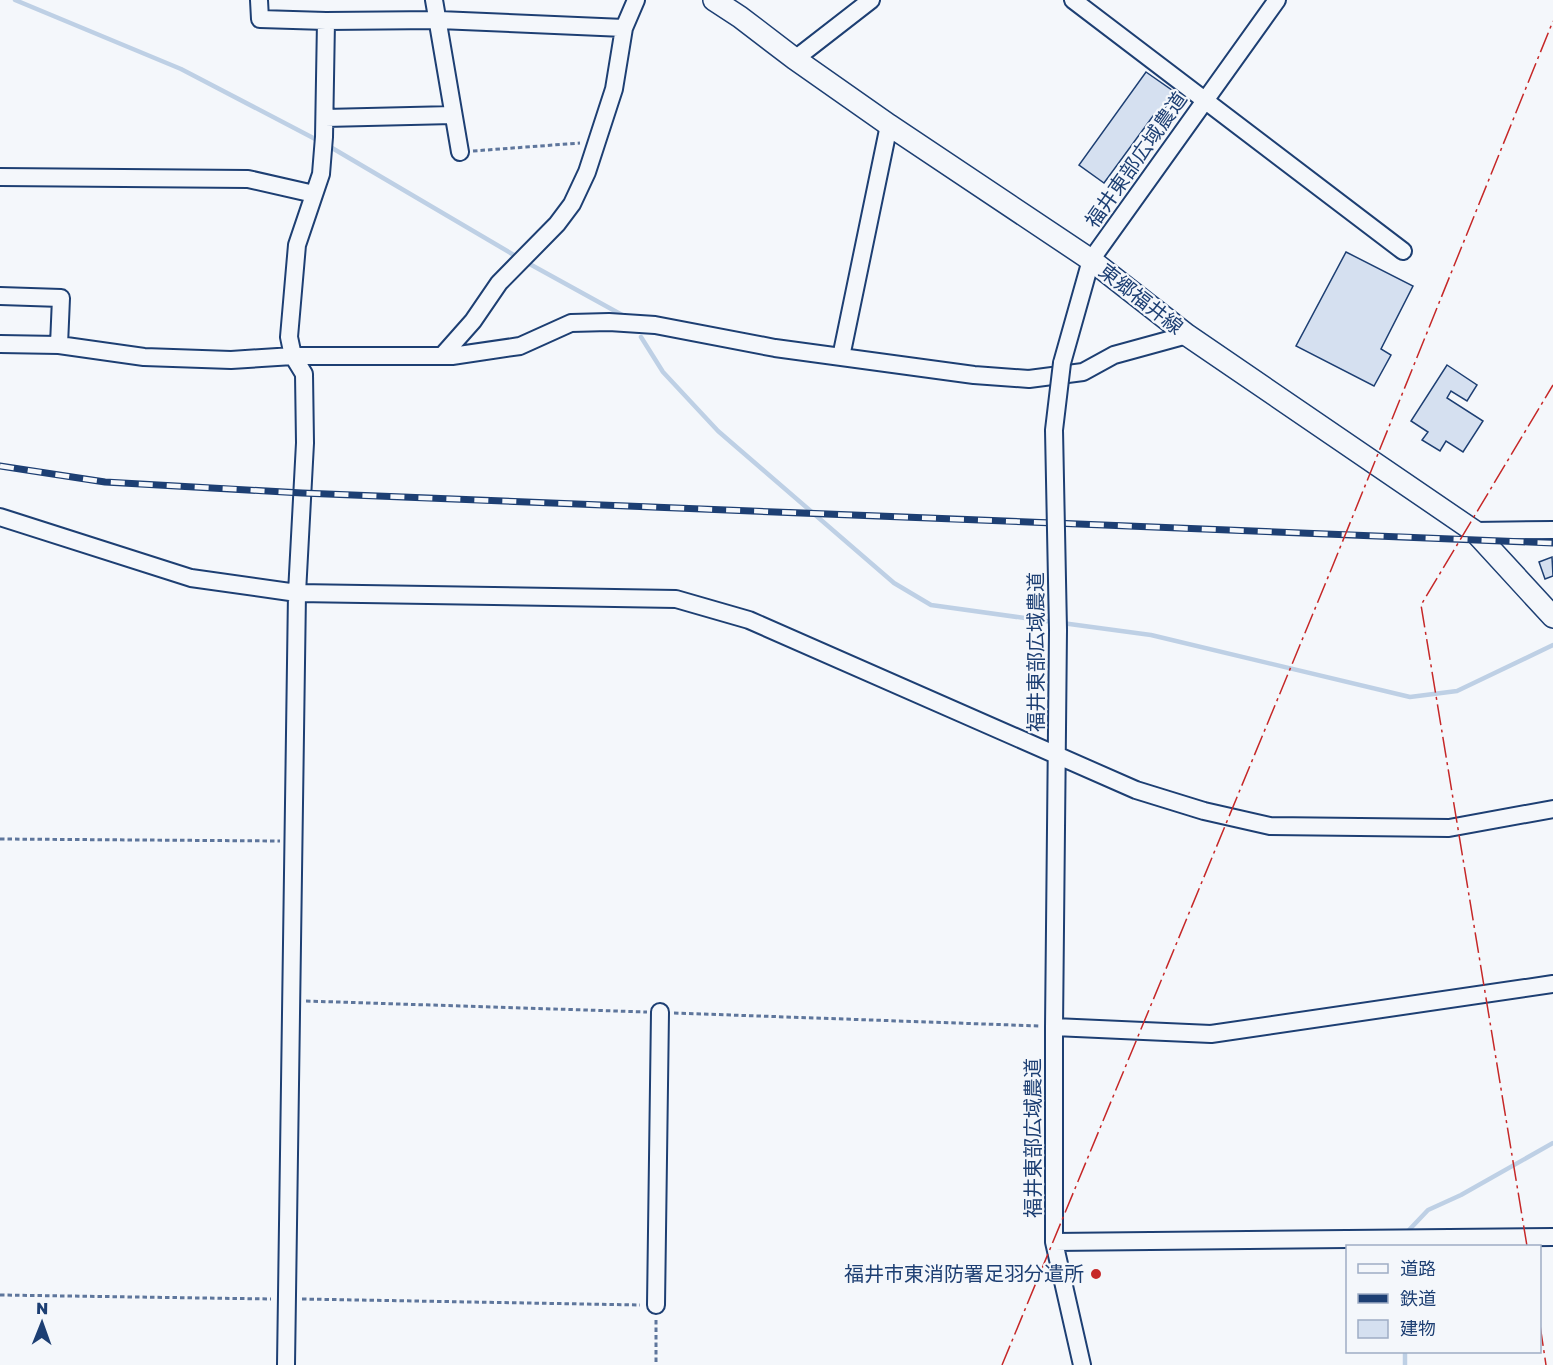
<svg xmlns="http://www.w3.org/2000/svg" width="1553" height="1365" font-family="'Golos Text','Noto Sans JP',sans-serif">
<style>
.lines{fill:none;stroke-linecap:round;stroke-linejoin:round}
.stream{stroke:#bed0e5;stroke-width:4.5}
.building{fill:#d5e0f0;stroke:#1d3f73;stroke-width:1.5}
.minor-casing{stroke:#1d3f73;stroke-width:20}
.major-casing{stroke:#1d3f73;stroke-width:24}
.path{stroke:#5e769c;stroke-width:3;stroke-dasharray:4.5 3;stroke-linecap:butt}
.minor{stroke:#f4f7fb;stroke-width:16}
.major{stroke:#f4f7fb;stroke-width:21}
.rail-casing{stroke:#1d3f73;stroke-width:7}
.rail{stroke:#f4f7fb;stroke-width:4.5;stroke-dasharray:14;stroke-linecap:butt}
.minor-bridge-casing{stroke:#1d3f73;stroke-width:20;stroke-linecap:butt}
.minor-bridge{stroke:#f4f7fb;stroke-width:16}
.power{stroke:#c62828;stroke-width:1.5;stroke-dasharray:21 4.5 3 4.5;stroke-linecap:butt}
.poi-dot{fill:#c62828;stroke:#f4f7fb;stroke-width:2}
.labels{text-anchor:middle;stroke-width:4.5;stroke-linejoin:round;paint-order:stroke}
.street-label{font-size:20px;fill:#1d3f73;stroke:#f4f7fb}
.poi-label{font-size:20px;fill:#1d3f73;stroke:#f4f7fb;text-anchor:end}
</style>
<rect width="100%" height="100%" fill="#f4f7fb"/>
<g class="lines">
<path class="stream" d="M 15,0 L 181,69 L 319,141
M 327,145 L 519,258
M 526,262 L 624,316
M 641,337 L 663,372 L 718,431 L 894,583 L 931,605 L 1053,622
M 1062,623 L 1151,635 L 1410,697 L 1457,691 L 1553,645
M 1409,1230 L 1428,1210 L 1461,1195 L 1553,1143
M 1405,1352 L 1405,1365"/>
</g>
<path class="building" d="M 1146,72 L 1176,93 L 1156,120 L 1153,116 L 1104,183 L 1079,165 Z
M 1346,252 L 1413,286 L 1381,349 L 1391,355 L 1374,386 L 1296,346 Z
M 1447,365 L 1477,385 L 1467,401 L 1451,391 L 1447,398 L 1483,421 L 1463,452 L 1446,441 L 1440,451 L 1422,440 L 1428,432 L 1411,421 Z
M 1552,557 L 1553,576 L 1545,579 L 1539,562 Z"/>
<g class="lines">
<g class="minor-casing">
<path id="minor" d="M 259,0 L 260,19 L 326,21 L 439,20 L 624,28
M 434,0 L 460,152
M 1073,0 L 1403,251
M 795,59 L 871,0
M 325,118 L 453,115
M 0,177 L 248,179 L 314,194
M 0,296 L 61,298 L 59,345
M 0,344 L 59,345 L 144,357 L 231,360 L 293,356 L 452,356 L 520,346 L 571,323 L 609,322 L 655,325 L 775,348 L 974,375 L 1029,379 L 1083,372 L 1114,355 L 1187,335
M 442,356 L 473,321 L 499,283 L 557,224 L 572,204 L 587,172 L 614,89 L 624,28 L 636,0
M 841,357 L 889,125
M 1062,363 L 1091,260 L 1277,0
M 0,517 L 191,578 L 297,593 L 676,599 L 749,620 L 1136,790 L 1204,811 L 1270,826 L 1449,828 L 1553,809
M 1474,531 L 1553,530
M 1058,630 L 1054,1027 L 1054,1242 L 1082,1365
M 1054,1027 L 1211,1034 L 1553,984
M 1054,1242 L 1553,1237
M 656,1305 L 660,1012
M 286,1365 L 297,593 L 305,443 L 304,374 L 293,356 L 289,337 L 297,245 L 321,174 L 324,137 L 326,21"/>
</g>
<g class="major-casing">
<path id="major" d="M 714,0 L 740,17 L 795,59 L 889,125 L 1091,260 L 1187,335 L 1474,531 L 1553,617"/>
</g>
<path class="path" d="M 473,151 L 580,143
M 0,839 L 280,841
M 306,1001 L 647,1012
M 674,1013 L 1040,1026
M 0,1295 L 271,1299
M 302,1299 L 640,1305
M 656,1320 L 656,1365"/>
<use href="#minor" class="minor"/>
<use href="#major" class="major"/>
<g class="rail-casing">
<path id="rail" d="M 0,466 L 105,482 L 302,493 L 1553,543"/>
</g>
<use href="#rail" class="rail"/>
<g class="minor-bridge-casing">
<path id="minor-bridge" d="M 1058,630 L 1054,430 L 1062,363"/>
</g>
<use href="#minor-bridge" class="minor-bridge"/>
<path class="power" d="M 1527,1246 L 1421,605 L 1553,385
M 1540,1325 L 1546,1365
M 1002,1365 L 1331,570 L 1553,21"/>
</g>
<circle class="poi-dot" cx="1096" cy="1274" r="6"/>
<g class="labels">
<g class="street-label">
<text transform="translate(1136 160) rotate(-55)" y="7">福井東部広域農道</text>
<text transform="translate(1141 299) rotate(38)" y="7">東郷福井線</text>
<text transform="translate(1036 652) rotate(-90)" y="7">福井東部広域農道</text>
<text transform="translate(1033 1138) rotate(-90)" y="7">福井東部広域農道</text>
</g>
<g class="poi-label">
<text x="1084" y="1281">福井市東消防署足羽分遣所</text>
</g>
</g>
<rect x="1346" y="1245" width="195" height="108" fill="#f4f7fb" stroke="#9eadc5" stroke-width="1.5"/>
<rect x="1358" y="1264" width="30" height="9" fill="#f4f7fb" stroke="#9eadc5" stroke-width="1.5"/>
<text x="1400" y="1275" font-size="18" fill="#1d3f73">道路</text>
<rect x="1358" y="1294" width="30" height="9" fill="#1d3f73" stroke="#9eadc5" stroke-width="1.5"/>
<text x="1400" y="1305" font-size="18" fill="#1d3f73">鉄道</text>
<rect x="1358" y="1320" width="30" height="18" fill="#d5e0f0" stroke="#9eadc5" stroke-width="1.5"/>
<text x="1400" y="1335" font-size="18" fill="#1d3f73">建物</text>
<g transform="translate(42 1323) rotate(1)" stroke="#f4f7fb" stroke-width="4.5" paint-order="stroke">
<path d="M0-4.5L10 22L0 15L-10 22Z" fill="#1d3f73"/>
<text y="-9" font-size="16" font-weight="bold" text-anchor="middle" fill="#1d3f73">N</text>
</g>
</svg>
